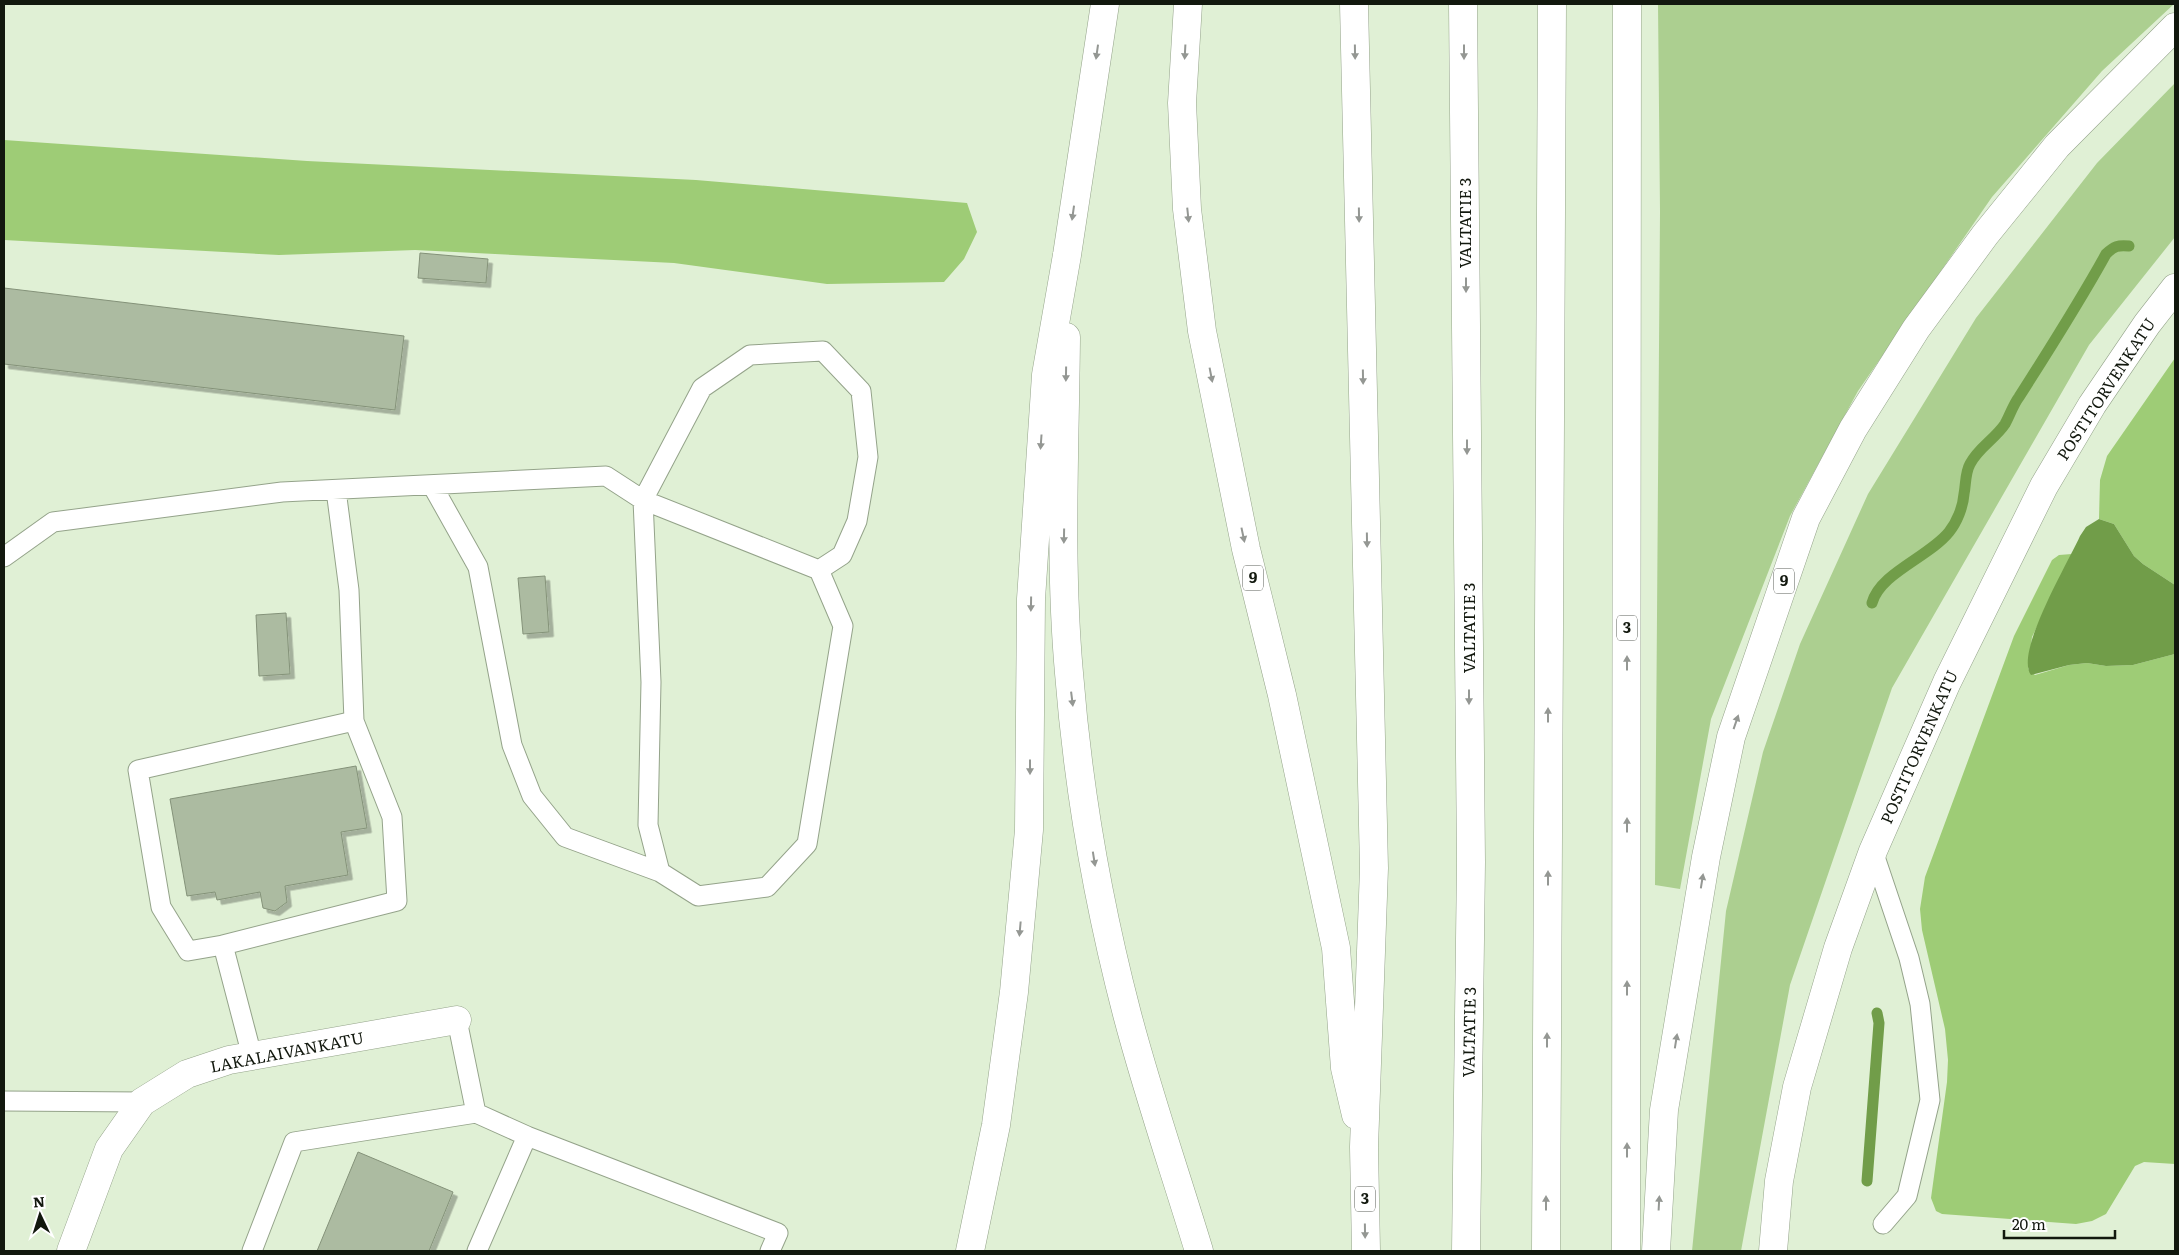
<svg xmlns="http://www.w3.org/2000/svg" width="2179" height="1255" font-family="Literata,serif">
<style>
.green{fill:#accf90}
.forest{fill:#9ecc76}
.water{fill:#719d49}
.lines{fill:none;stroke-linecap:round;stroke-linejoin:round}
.stream{stroke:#719d49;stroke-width:11}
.building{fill:#acbba1;stroke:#849279;filter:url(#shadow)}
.service-casing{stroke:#94a38a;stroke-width:21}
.minor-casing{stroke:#94a38a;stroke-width:29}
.motorway-casing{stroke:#94a38a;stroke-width:29}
.service{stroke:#fff;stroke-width:19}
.minor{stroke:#fff;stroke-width:28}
.motorway{stroke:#fff;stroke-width:28}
.oneway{fill:#949793}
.labels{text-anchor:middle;stroke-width:4;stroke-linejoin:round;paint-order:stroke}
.shield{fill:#fff;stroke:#595d56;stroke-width:1}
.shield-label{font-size:15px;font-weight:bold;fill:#12180e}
.street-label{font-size:16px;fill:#12180e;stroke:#fff}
</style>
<defs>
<filter id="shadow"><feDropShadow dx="4.5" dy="4.5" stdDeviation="0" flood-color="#0004"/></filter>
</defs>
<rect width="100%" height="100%" fill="#e0f0d5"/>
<path class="green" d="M 1658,4 L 2174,4 L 2102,71 L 1992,197 L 1858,391 L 1790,516 L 1711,719 L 1680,889 L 1655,885 L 1660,212 Z
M 2175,83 L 2175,237 L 2089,345 L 1892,688 L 1790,985 L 1741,1251 L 1692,1251 L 1726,911 L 1763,752 L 1800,644 L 1868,494 L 1976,318 L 2097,163 Z"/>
<path class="forest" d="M 4,140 L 307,161 L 696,180 L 967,203 L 977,232 L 964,259 L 944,282 L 827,284 L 674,263 L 415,250 L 279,255 L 4,240 Z
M 2175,358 L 2175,585 L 2143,564 L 2134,556 L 2114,524 L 2099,519 L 2100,480 L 2107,456 Z
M 2072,554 L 2032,637 L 2028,669 L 2035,675 L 2069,665 L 2087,663 L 2106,666 L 2133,665 L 2175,654 L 2175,1164 L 2144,1162 L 2135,1166 L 2106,1214 L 2092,1221 L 2076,1224 L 1942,1214 L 1936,1211 L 1931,1198 L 1947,1082 L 1948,1060 L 1945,1029 L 1922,930 L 1920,909 L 1925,877 L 2014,636 L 2052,560 L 2059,555 Z"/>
<path class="water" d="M 2099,519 L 2114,524 L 2134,556 L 2143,564 L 2175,585 L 2175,654 L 2133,665 L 2106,666 L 2087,663 L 2069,665 L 2031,675 C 2014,653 2069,561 2080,536 L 2086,527 Z"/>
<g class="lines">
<path class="stream" d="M 1872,603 C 1880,573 1929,557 1949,532 C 1957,522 1963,507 1964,494 C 1966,484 1965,473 1970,464 C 1978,448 1995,439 2005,424 C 2010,415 2013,405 2019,397 C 2049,350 2079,303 2106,254 C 2114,246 2118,245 2129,246
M 1867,1181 L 1879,1023 L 1877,1013"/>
</g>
<path class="building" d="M 420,253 L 488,259 L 486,283 L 418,278 Z
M 4,288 L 404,336 L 395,410 L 4,364 Z
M 545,576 L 549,632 L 523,634 L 518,578 Z
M 286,613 L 290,674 L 259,676 L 256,615 Z
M 356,766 L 367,828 L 341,832 L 348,875 L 285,886 L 287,902 L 275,911 L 263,908 L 260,892 L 217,900 L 215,892 L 187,896 L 170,799 Z
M 358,1152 L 453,1192 L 429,1251 L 317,1251 Z"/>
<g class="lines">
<g class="service-casing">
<path id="service" d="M 432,485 L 478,567 L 512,745 L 532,796 L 565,837 L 660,872
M 336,490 L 349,590 L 354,721
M 4,557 L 53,522 L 282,492 L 606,476 L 643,500 L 819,570 L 843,626 L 807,844 L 767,887 L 698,896 L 660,872 L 648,825 L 651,682 L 643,500 L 702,388 L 750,355 L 823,351 L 861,391 L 868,457 L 857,521 L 842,555 L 819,570
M 1873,851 L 1909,958 L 1920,1004 L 1930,1100 L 1907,1196 L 1883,1224
M 223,945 L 188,951 L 161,907 L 138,770 L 354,721 L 392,817 L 397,901 L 223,945 L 252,1056
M 457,1020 L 476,1113 L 527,1136 L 477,1251
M 4,1101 L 142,1102
M 527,1136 L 778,1233 L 770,1251
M 252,1251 L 294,1142 L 476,1113"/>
</g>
<g class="minor-casing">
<path id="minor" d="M 71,1251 L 109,1149 L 142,1102 L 187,1074 L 229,1060 L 457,1020
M 1773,1251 L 1779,1181 L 1797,1087 L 1838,948 L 1873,851 L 1947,682 L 2044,486 L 2092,405 L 2147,324 L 2175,288"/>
</g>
<g class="motorway-casing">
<path id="motorway" d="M 1188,4 L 1182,103 L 1187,209 L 1202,331 L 1246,549 L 1282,695 L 1336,948 L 1345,1068 L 1356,1115
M 1354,4 L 1374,868 L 1364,1147 L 1366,1251
M 1463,4 L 1471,862 L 1466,1251
M 1066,337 C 1065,449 1059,561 1069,673 C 1078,787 1098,903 1127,1014 C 1148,1094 1175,1172 1199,1251
M 970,1251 L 996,1125 L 1014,992 L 1029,830 L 1031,599 L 1046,375 L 1067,255 L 1105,4
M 1546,1251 L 1552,4
M 1626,1251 L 1627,4
M 1656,1251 L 1664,1110 L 1706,857 L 1731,737 L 1806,518 L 1853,429 L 1916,329 L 1985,235 L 2057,146 L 2175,27"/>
</g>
<use href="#service" class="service"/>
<use href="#minor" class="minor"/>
<use href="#motorway" class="motorway"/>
</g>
<defs><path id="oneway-solid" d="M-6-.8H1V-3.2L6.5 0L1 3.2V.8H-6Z" transform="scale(1.25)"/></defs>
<g class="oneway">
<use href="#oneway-solid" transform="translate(1097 52) rotate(98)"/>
<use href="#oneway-solid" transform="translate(1185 52) rotate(93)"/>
<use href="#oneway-solid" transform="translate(1355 52) rotate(89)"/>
<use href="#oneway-solid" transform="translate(1464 52) rotate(90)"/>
<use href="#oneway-solid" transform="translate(1073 213) rotate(98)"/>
<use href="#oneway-solid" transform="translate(1188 215) rotate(84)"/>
<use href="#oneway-solid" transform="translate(1359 215) rotate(89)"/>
<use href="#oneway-solid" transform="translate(1466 285) rotate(90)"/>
<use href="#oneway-solid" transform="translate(1066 374) rotate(91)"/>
<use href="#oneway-solid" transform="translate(1211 375) rotate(79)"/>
<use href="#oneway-solid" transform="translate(1363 377) rotate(89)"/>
<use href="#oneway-solid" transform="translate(1041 442) rotate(94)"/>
<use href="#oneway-solid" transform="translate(1467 447) rotate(90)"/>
<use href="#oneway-solid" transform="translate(1243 535) rotate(78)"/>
<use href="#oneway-solid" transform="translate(1064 536) rotate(91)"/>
<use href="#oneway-solid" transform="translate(1367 540) rotate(89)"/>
<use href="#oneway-solid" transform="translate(1031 604) rotate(91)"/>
<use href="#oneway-solid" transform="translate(1627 663) rotate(-90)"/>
<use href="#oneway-solid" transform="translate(1469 697) rotate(90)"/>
<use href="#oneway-solid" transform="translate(1072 699) rotate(83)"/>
<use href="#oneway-solid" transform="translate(1548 715) rotate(-90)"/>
<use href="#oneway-solid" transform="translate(1736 722) rotate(-71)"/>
<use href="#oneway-solid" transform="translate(1030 767) rotate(90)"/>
<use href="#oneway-solid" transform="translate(1627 825) rotate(-90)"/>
<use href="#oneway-solid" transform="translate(1094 859) rotate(81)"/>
<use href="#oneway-solid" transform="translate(1548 878) rotate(-90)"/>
<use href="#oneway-solid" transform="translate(1702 881) rotate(-81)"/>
<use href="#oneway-solid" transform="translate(1020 929) rotate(95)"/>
<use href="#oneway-solid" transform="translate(1627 988) rotate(-90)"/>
<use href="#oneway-solid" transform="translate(1547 1040) rotate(-90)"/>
<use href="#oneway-solid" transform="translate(1676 1041) rotate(-81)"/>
<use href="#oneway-solid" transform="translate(1627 1150) rotate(-90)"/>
<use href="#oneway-solid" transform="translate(1546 1203) rotate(-90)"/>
<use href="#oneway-solid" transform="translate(1659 1203) rotate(-87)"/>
<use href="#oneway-solid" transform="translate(1365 1231) rotate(89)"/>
</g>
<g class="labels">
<g class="shield">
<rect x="1243" y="565.5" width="20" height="25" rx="4"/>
<rect x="1774" y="568.5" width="20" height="25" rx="4"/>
<rect x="1617" y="615.5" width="20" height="25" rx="4"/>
<rect x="1355" y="1186.5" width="20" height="25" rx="4"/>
</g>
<g class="shield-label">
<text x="1253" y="583">9</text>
<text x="1784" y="586">9</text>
<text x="1627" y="633">3</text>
<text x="1365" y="1204">3</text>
</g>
<g class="street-label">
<text transform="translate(1465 223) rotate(-90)" y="6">VALTATIE 3</text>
<text transform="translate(2106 389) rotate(-57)" y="6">POSTITORVENKATU</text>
<text transform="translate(1469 628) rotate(-90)" y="6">VALTATIE 3</text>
<text transform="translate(1919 747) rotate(-66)" y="6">POSTITORVENKATU</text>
<text transform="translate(1469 1032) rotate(-89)" y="6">VALTATIE 3</text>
<text transform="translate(287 1052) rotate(-11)" y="6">LAKALAIVANKATU</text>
</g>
</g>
<rect width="2179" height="1255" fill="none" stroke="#12180e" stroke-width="10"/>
<g transform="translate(40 1215) rotate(356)" stroke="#ffffff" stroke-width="4" paint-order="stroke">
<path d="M0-4L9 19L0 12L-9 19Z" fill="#12180e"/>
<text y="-8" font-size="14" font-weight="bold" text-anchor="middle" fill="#12180e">N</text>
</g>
<path d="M2004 1230v8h111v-8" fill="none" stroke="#12180e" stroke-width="2.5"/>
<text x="2012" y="1230" font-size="15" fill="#12180e" stroke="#ffffff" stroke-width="4" paint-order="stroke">20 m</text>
</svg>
